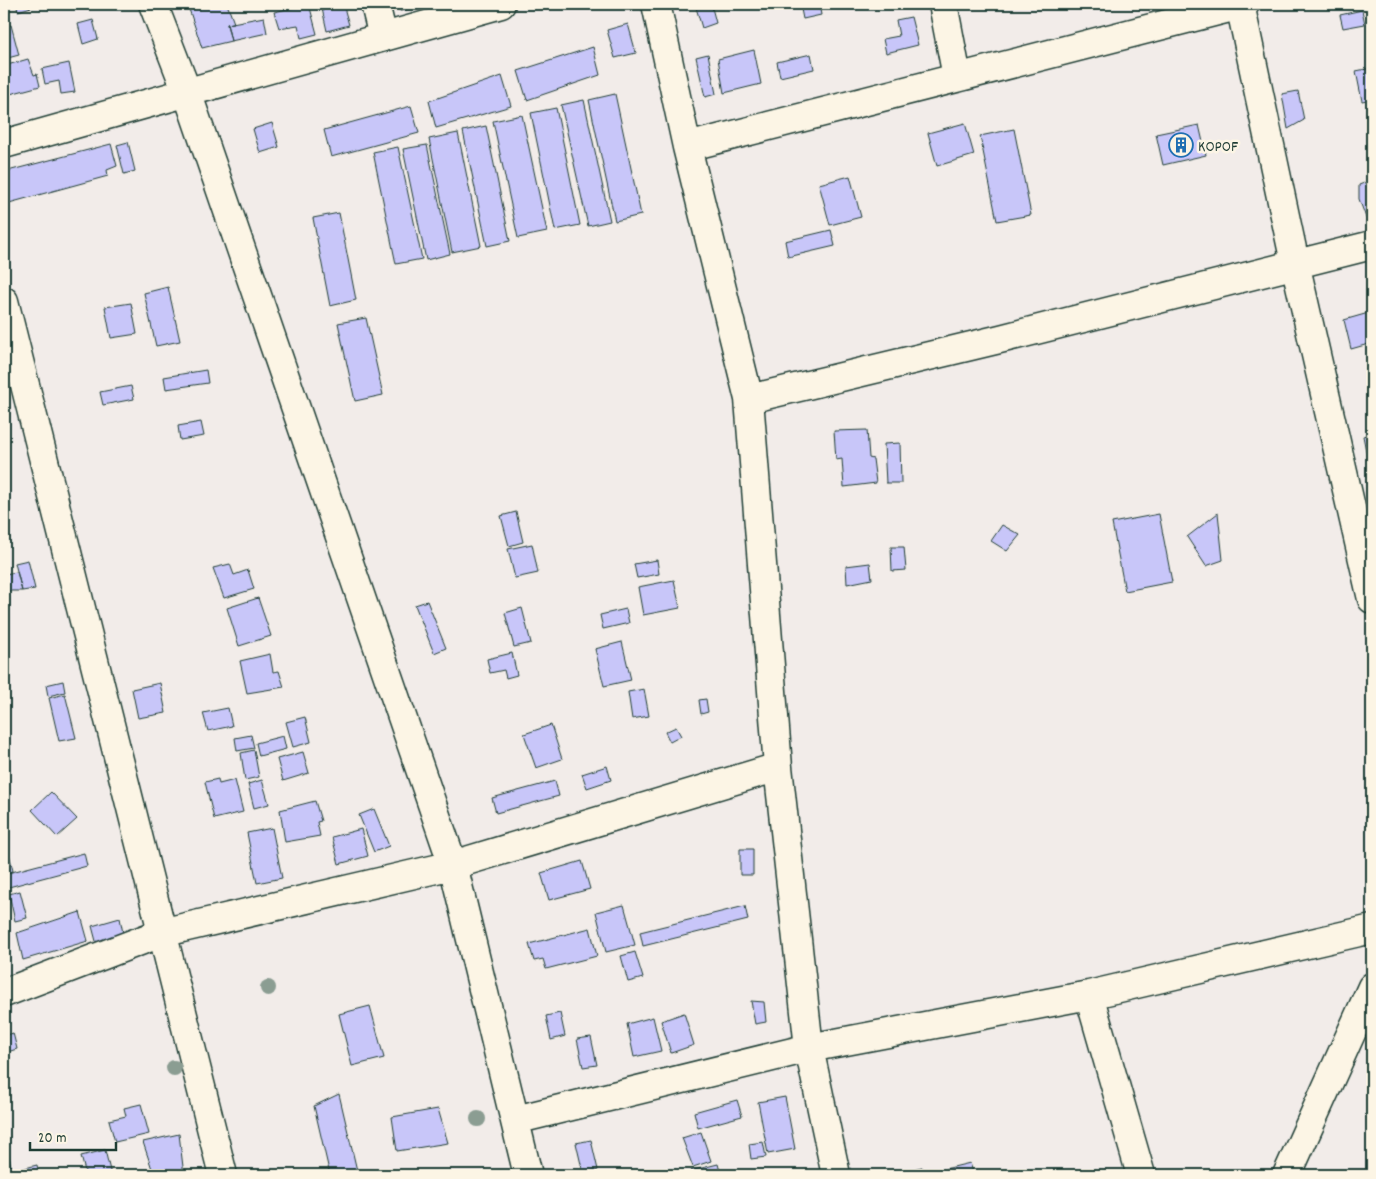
<svg xmlns="http://www.w3.org/2000/svg" width="1376" height="1179" font-family="Dekko,sans-serif">
<style>
.building{fill:#c8c6f9;stroke:#1f3d34}
.lines{fill:none;stroke-linecap:round;stroke-linejoin:round}
.street-casing{stroke:#1f3d34;stroke-width:31}
.secondary-casing{stroke:#1f3d34;stroke-width:31}
.street{stroke:#fcf5e5;stroke-width:28}
.secondary{stroke:#fcf5e5;stroke-width:28}
.tree{fill:#8b9d92}
.labels{text-anchor:middle;stroke-width:5;stroke-linejoin:round;paint-order:stroke}
.poi-label{font-size:16px;fill:#1f3d34;stroke:#fcf5e5;text-anchor:start}
</style>
<rect width="100%" height="100%" fill="#f2ece9"/>
<filter id="ink" filterUnits="userSpaceOnUse"><feTurbulence type="fractalNoise" baseFrequency=".02" numOctaves="2"/><feDisplacementMap in="SourceGraphic" scale="10" xChannelSelector="R" yChannelSelector="G"/><feConvolveMatrix kernelMatrix="1 2 1 2 8 2 1 2 1" color-interpolation-filters="sRGB"/></filter>
<g filter="url(#ink)">
<path class="building" d="M 16,4 L 41,4 L 18,11 Z
M 197,4 L 227,4 L 234,23 L 227,24 L 231,41 L 202,48 L 188,6 Z
M 309,4 L 317,34 L 301,38 L 298,25 L 279,28 L 274,12 Z
M 321,4 L 343,4 L 349,25 L 327,31 Z
M 398,4 L 421,4 L 421,7 L 400,11 Z
M 695,4 L 713,4 L 711,4 L 716,23 L 702,28 Z
M 800,4 L 819,4 L 821,15 L 803,19 Z
M 1362,10 L 1365,24 L 1343,28 L 1340,15 Z
M 264,17 L 267,33 L 231,41 L 227,24 Z
M 911,17 L 918,45 L 886,53 L 883,39 L 899,36 L 896,20 Z
M 93,20 L 98,39 L 83,44 L 78,24 Z
M 628,24 L 636,53 L 615,58 L 607,30 Z
M 11,25 L 19,55 L 4,59 L 4,27 Z
M 593,47 L 600,75 L 527,100 L 518,71 Z
M 754,50 L 761,84 L 724,93 L 718,59 Z
M 708,54 L 716,94 L 705,97 L 696,57 Z
M 811,54 L 814,69 L 780,77 L 777,62 Z
M 28,59 L 34,75 L 37,74 L 40,86 L 10,94 L 4,73 L 4,66 Z
M 69,63 L 75,92 L 61,94 L 59,81 L 45,84 L 42,69 Z
M 1371,68 L 1372,99 L 1362,101 L 1356,71 Z
M 502,76 L 511,106 L 436,128 L 429,101 Z
M 1298,91 L 1304,120 L 1288,129 L 1282,94 Z
M 615,94 L 641,215 L 615,221 L 589,100 Z
M 584,100 L 610,221 L 588,226 L 561,105 Z
M 411,106 L 419,133 L 331,157 L 324,130 Z
M 556,108 L 580,225 L 555,230 L 531,113 Z
M 522,115 L 547,232 L 518,238 L 493,121 Z
M 272,123 L 279,147 L 260,153 L 253,129 Z
M 965,123 L 974,155 L 937,166 L 928,133 Z
M 1199,125 L 1206,155 L 1163,165 L 1156,134 Z
M 486,126 L 510,241 L 487,246 L 463,131 Z
M 1014,129 L 1031,215 L 997,221 L 980,136 Z
M 458,133 L 481,246 L 452,252 L 429,139 Z
M 128,142 L 135,171 L 124,174 L 117,145 Z
M 111,144 L 117,166 L 107,170 L 108,176 L 9,203 L 5,190 L 4,190 L 4,172 Z
M 427,145 L 450,254 L 426,260 L 403,149 Z
M 398,147 L 422,259 L 396,264 L 373,152 Z
M 850,176 L 861,217 L 830,225 L 819,184 Z
M 1372,180 L 1372,231 L 1371,231 L 1359,199 L 1359,185 Z
M 339,213 L 356,300 L 330,306 L 313,218 Z
M 831,230 L 835,246 L 788,257 L 785,241 Z
M 168,287 L 180,341 L 156,346 L 144,293 Z
M 131,303 L 137,334 L 111,338 L 105,307 Z
M 1372,312 L 1372,343 L 1351,349 L 1344,320 Z
M 366,318 L 383,395 L 355,401 L 338,323 Z
M 206,370 L 208,383 L 166,389 L 164,377 Z
M 131,386 L 134,399 L 103,405 L 100,392 Z
M 201,422 L 204,436 L 180,440 L 178,426 Z
M 867,430 L 869,458 L 873,459 L 876,483 L 844,487 L 842,459 L 836,460 L 834,431 Z
M 1372,433 L 1372,464 L 1369,466 L 1363,436 Z
M 900,443 L 901,483 L 886,483 L 884,444 Z
M 516,512 L 523,542 L 509,546 L 501,516 Z
M 1218,513 L 1223,560 L 1206,566 L 1187,537 Z
M 1159,514 L 1172,582 L 1125,591 L 1112,523 Z
M 1002,525 L 1020,535 L 1007,551 L 991,541 Z
M 532,544 L 538,573 L 515,578 L 508,549 Z
M 891,547 L 904,547 L 906,570 L 892,571 Z
M 28,560 L 35,589 L 22,591 L 15,563 Z
M 657,560 L 659,574 L 637,578 L 634,564 Z
M 870,563 L 872,579 L 847,584 L 846,566 Z
M 230,564 L 234,575 L 248,570 L 254,589 L 224,598 L 213,568 Z
M 17,572 L 22,591 L 5,591 L 4,574 Z
M 674,580 L 680,608 L 643,615 L 638,587 Z
M 258,598 L 271,636 L 239,646 L 227,608 Z
M 427,601 L 446,648 L 434,653 L 415,605 Z
M 522,608 L 531,643 L 514,647 L 505,613 Z
M 626,609 L 629,623 L 603,629 L 600,615 Z
M 622,642 L 631,680 L 604,686 L 595,649 Z
M 512,653 L 517,675 L 506,678 L 504,670 L 490,673 L 487,659 Z
M 270,654 L 273,672 L 279,671 L 284,687 L 247,693 L 240,661 Z
M 63,681 L 65,692 L 48,696 L 46,685 Z
M 160,683 L 166,713 L 138,718 L 132,689 Z
M 644,689 L 649,716 L 632,719 L 628,692 Z
M 65,694 L 76,738 L 59,741 L 49,698 Z
M 706,699 L 708,712 L 701,714 L 699,700 Z
M 228,708 L 232,726 L 208,731 L 203,713 Z
M 305,717 L 311,742 L 293,747 L 286,722 Z
M 551,725 L 562,759 L 536,768 L 524,734 Z
M 676,727 L 681,736 L 670,742 L 665,732 Z
M 251,735 L 254,748 L 237,751 L 235,738 Z
M 283,736 L 286,749 L 259,756 L 256,743 Z
M 254,750 L 259,777 L 245,780 L 241,753 Z
M 303,752 L 309,773 L 283,781 L 277,759 Z
M 607,766 L 611,780 L 587,788 L 582,774 Z
M 218,779 L 219,784 L 235,780 L 243,812 L 214,819 L 205,782 Z
M 262,780 L 269,804 L 254,808 L 248,784 Z
M 555,781 L 559,796 L 496,813 L 492,798 Z
M 51,792 L 77,819 L 57,837 L 32,810 Z
M 315,801 L 321,821 L 317,822 L 320,836 L 285,842 L 280,810 Z
M 374,809 L 389,846 L 374,852 L 359,815 Z
M 272,828 L 282,878 L 257,883 L 247,833 Z
M 361,829 L 368,856 L 339,864 L 332,837 Z
M 6,840 L 13,871 L 4,874 L 4,841 Z
M 740,849 L 753,849 L 753,875 L 740,875 Z
M 84,853 L 87,866 L 5,888 L 4,874 Z
M 582,861 L 590,889 L 549,900 L 541,873 Z
M 20,891 L 27,918 L 15,921 L 9,894 Z
M 624,905 L 635,945 L 606,952 L 596,912 Z
M 745,906 L 748,920 L 643,946 L 640,932 Z
M 80,912 L 88,941 L 23,960 L 17,933 Z
M 120,918 L 124,938 L 97,945 L 92,926 Z
M 590,928 L 597,956 L 546,969 L 543,959 L 534,961 L 529,944 Z
M 635,952 L 643,978 L 628,982 L 621,956 Z
M 751,1001 L 764,1002 L 766,1022 L 755,1024 Z
M 370,1006 L 384,1058 L 352,1066 L 339,1014 Z
M 560,1013 L 565,1036 L 551,1040 L 546,1016 Z
M 684,1013 L 694,1045 L 671,1053 L 661,1021 Z
M 653,1017 L 661,1051 L 634,1057 L 627,1024 Z
M 13,1033 L 17,1049 L 4,1053 L 4,1036 Z
M 591,1037 L 597,1065 L 583,1067 L 577,1039 Z
M 339,1094 L 358,1175 L 330,1175 L 314,1106 Z
M 785,1097 L 795,1149 L 768,1154 L 758,1102 Z
M 737,1100 L 742,1116 L 698,1128 L 694,1112 Z
M 141,1104 L 149,1134 L 115,1142 L 109,1120 L 126,1116 L 124,1108 Z
M 438,1109 L 448,1143 L 397,1151 L 392,1117 Z
M 701,1132 L 711,1161 L 693,1167 L 682,1138 Z
M 179,1134 L 184,1175 L 154,1175 L 143,1142 Z
M 591,1140 L 598,1170 L 583,1173 L 576,1143 Z
M 763,1142 L 766,1157 L 751,1159 L 749,1144 Z
M 6,1143 L 11,1166 L 4,1168 L 4,1144 Z
M 105,1150 L 111,1175 L 86,1175 L 81,1156 Z
M 970,1163 L 974,1175 L 947,1175 L 945,1169 Z
M 718,1164 L 721,1175 L 691,1175 L 690,1171 Z
M 37,1165 L 39,1175 L 14,1175 L 13,1171 Z
M 922,1167 L 924,1175 L 886,1175 Z"/>
<g class="lines">
<g class="street-casing">
<path id="street" d="M 153,4 L 187,92 L 453,865 L 528,1175
M 375,4 L 383,37
M 656,4 L 687,147 L 749,399 L 778,767 L 809,1048 L 836,1175
M 943,4 L 957,77
M 1240,4 L 1295,263 L 1372,599
M 4,144 L 501,4
M 687,147 L 1245,4
M 4,301 L 223,1175
M 749,399 L 1000,339 L 1372,245
M 4,993 L 161,933 L 453,865 L 778,767
M 1089,995 L 1141,1175
M 515,1120 L 809,1048 L 1089,995 L 1372,929"/>
</g>
<g class="secondary-casing">
<path id="secondary" d="M 1287,1175 L 1372,987"/>
</g>
<use href="#street" class="street"/>
<use href="#secondary" class="secondary"/>
</g>
<g class="tree">
<circle cx="268" cy="988" r="8"/>
<circle cx="174" cy="1068" r="8"/>
<circle cx="478" cy="1119" r="8"/>
</g>
</g>
<defs>
<g id="building-ring" transform="scale(1.25)"><circle r="9.5" fill="#fcf5e5" stroke="#1f6fb2" stroke-width="1.5"/><path d="M-4-6H4V6H1V3H-1V6H-4ZM-2.5-4.3h1.7v1.8h-1.7ZM.8-4.3h1.7v1.8H.8ZM-2.5-1h1.7V.8h-1.7ZM.8-1h1.7V.8H.8Z" fill="#1f6fb2"/></g>
</defs>
<g fill-rule="evenodd">
<use href="#building-ring" x="1181" y="145"/>
</g>
<g class="labels">
<g class="poi-label">
<text x="1198" y="151">KOPOF</text>
</g>
</g>
<rect width="1376" height="1179" fill="none" stroke="#fcf5e5" stroke-width="20"/>
<rect x="10" y="10" width="1356" height="1159" fill="none" stroke="#1f3d34" stroke-width="2" filter="url(#ink)"/>
<path d="M30 1142v8h86v-8" fill="none" stroke="#1f3d34" stroke-width="2.5"/>
<text x="38" y="1142" font-size="15" fill="#1f3d34" stroke="#fcf5e5" stroke-width="4" paint-order="stroke">20 m</text>
</svg>
